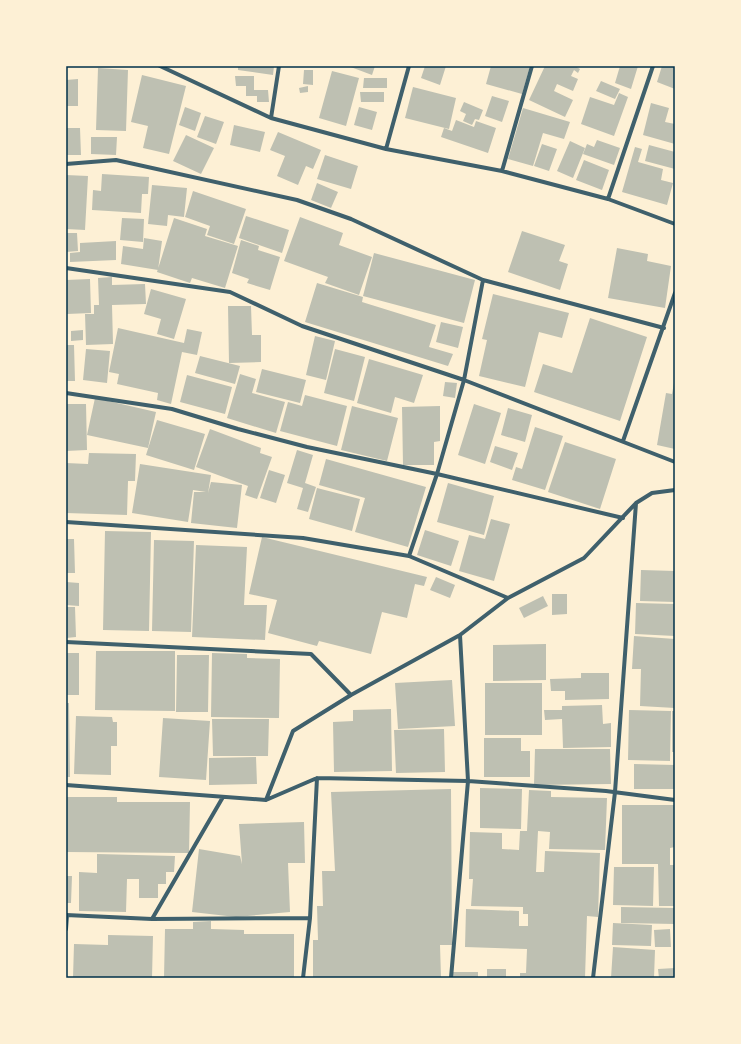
<svg xmlns="http://www.w3.org/2000/svg" width="741" height="1044" font-family="'Golos Text',sans-serif">
<style>
.building{fill:#bec0b2}
.lines{fill:none;stroke-linecap:round;stroke-linejoin:round}
.minor{stroke:#3f606c;stroke-width:4}
.neatline{fill:none;stroke:#003049;stroke-width:1.5}
</style>
<rect width="100%" height="100%" fill="#fdf0d5"/>
<path class="building" d="M 238,66 L 274,66 L 273,75 L 238,70 Z
M 348,66 L 375,66 L 372,75 Z
M 425,66 L 446,66 L 440,85 L 421,78 Z
M 491,66 L 530,66 L 522,94 L 486,84 Z
M 545,66 L 575,66 L 580,69 L 578,73 L 574,70 L 571,76 L 578,79 L 573,91 L 557,84 L 554,91 L 573,100 L 565,117 L 529,100 Z
M 620,66 L 638,66 L 631,89 L 615,83 Z
M 662,66 L 675,66 L 675,89 L 657,82 Z
M 98,68 L 128,70 L 126,131 L 96,130 Z
M 304,70 L 313,70 L 313,85 L 303,84 Z
M 332,71 L 359,78 L 346,126 L 319,118 Z
M 142,75 L 186,86 L 169,154 L 143,148 L 148,126 L 131,122 Z
M 235,76 L 254,76 L 254,90 L 268,90 L 269,102 L 257,102 L 257,96 L 246,96 L 246,86 L 236,86 Z
M 364,78 L 387,78 L 387,88 L 363,88 Z
M 78,79 L 78,106 L 66,106 L 66,80 Z
M 601,81 L 620,89 L 615,99 L 596,91 Z
M 308,86 L 308,92 L 300,93 L 299,88 Z
M 413,87 L 456,98 L 449,129 L 405,118 Z
M 360,92 L 384,92 L 384,102 L 361,102 Z
M 619,93 L 628,97 L 614,136 L 581,124 L 590,97 L 614,105 Z
M 492,96 L 509,101 L 502,122 L 485,116 Z
M 464,102 L 483,110 L 479,120 L 475,119 L 472,125 L 463,121 L 466,114 L 460,111 Z
M 651,103 L 669,108 L 665,122 L 675,124 L 675,144 L 643,135 Z
M 185,107 L 201,113 L 195,131 L 179,125 Z
M 359,107 L 377,112 L 372,130 L 354,125 Z
M 523,108 L 570,122 L 564,139 L 543,133 L 533,166 L 508,159 Z
M 205,116 L 224,122 L 216,144 L 197,137 Z
M 456,120 L 474,127 L 476,121 L 496,128 L 488,153 L 441,137 L 444,128 L 452,131 Z
M 234,125 L 265,132 L 260,152 L 230,145 Z
M 66,128 L 80,128 L 81,155 L 66,155 Z
M 278,132 L 321,150 L 313,169 L 306,166 L 298,185 L 277,176 L 285,156 L 270,150 Z
M 186,135 L 214,148 L 201,174 L 173,161 Z
M 91,137 L 117,137 L 116,155 L 91,154 Z
M 597,140 L 620,148 L 614,165 L 583,154 L 587,144 L 594,147 Z
M 570,141 L 585,148 L 573,178 L 557,171 Z
M 542,144 L 557,149 L 549,171 L 534,166 Z
M 649,145 L 675,152 L 675,169 L 645,161 Z
M 635,147 L 642,149 L 638,162 L 663,169 L 661,180 L 673,183 L 667,205 L 622,192 Z
M 325,155 L 358,166 L 351,189 L 317,179 Z
M 584,160 L 609,170 L 602,190 L 576,180 Z
M 102,174 L 149,177 L 148,194 L 142,194 L 141,213 L 92,210 L 93,190 L 101,191 Z
M 66,175 L 88,176 L 85,230 L 66,229 Z
M 317,183 L 338,192 L 331,208 L 311,200 Z
M 152,185 L 187,188 L 184,217 L 168,215 L 167,226 L 148,224 Z
M 193,191 L 246,209 L 234,244 L 207,235 L 210,226 L 185,217 Z
M 246,216 L 289,230 L 282,253 L 239,238 Z
M 300,217 L 343,233 L 339,245 L 372,257 L 359,295 L 325,283 L 328,277 L 284,261 Z
M 122,218 L 144,219 L 143,242 L 120,240 Z
M 174,218 L 207,229 L 205,236 L 238,246 L 225,288 L 192,278 L 190,283 L 157,272 Z
M 522,231 L 565,245 L 559,261 L 568,264 L 560,290 L 508,272 Z
M 66,233 L 77,233 L 78,251 L 66,252 Z
M 144,238 L 162,241 L 158,270 L 121,264 L 123,246 L 143,249 Z
M 241,240 L 259,246 L 258,250 L 280,257 L 270,290 L 247,283 L 249,279 L 232,273 Z
M 116,241 L 116,260 L 70,262 L 70,253 L 80,252 L 80,243 Z
M 617,248 L 648,254 L 647,261 L 671,266 L 665,308 L 608,298 Z
M 374,253 L 475,280 L 464,323 L 363,296 Z
M 112,277 L 112,285 L 145,284 L 146,304 L 112,305 L 113,344 L 86,345 L 85,314 L 94,314 L 94,305 L 99,305 L 98,278 Z
M 90,279 L 91,313 L 67,314 L 66,280 Z
M 317,283 L 363,297 L 362,302 L 436,325 L 429,347 L 453,354 L 448,366 L 305,322 Z
M 151,289 L 186,299 L 174,339 L 157,334 L 161,319 L 144,314 Z
M 493,294 L 569,313 L 562,338 L 539,332 L 525,387 L 479,376 L 487,340 L 482,339 Z
M 228,306 L 251,306 L 252,335 L 261,335 L 261,362 L 229,363 Z
M 590,318 L 647,337 L 620,421 L 534,392 L 543,364 L 572,373 Z
M 441,322 L 463,327 L 458,348 L 436,342 Z
M 118,328 L 184,343 L 187,329 L 202,332 L 197,355 L 182,352 L 171,404 L 157,400 L 158,393 L 117,384 L 119,374 L 109,372 Z
M 83,330 L 83,340 L 71,341 L 71,331 Z
M 315,336 L 335,341 L 326,380 L 306,375 Z
M 66,345 L 74,345 L 75,381 L 66,381 Z
M 86,349 L 110,351 L 107,383 L 83,380 Z
M 335,349 L 365,357 L 354,401 L 324,393 Z
M 200,356 L 240,366 L 235,384 L 195,373 Z
M 369,359 L 423,375 L 414,403 L 395,397 L 391,413 L 357,403 Z
M 262,369 L 306,380 L 300,403 L 256,392 Z
M 240,374 L 256,379 L 252,393 L 285,402 L 276,433 L 227,418 Z
M 187,375 L 232,387 L 225,414 L 180,402 Z
M 445,382 L 457,383 L 455,398 L 443,396 Z
M 674,383 L 675,383 L 675,449 L 657,445 L 666,393 L 672,394 Z
M 305,395 L 347,406 L 337,446 L 280,431 L 288,402 L 302,406 Z
M 95,398 L 156,412 L 148,448 L 87,435 Z
M 66,404 L 86,404 L 87,450 L 66,451 Z
M 474,404 L 501,413 L 485,464 L 458,455 Z
M 352,406 L 398,418 L 387,461 L 341,450 Z
M 440,406 L 440,441 L 434,442 L 434,465 L 403,465 L 402,407 Z
M 508,408 L 532,415 L 525,442 L 501,435 Z
M 157,420 L 205,434 L 194,470 L 146,455 Z
M 535,427 L 563,436 L 545,490 L 512,480 L 516,467 L 522,469 Z
M 210,429 L 261,448 L 260,453 L 272,457 L 257,499 L 245,495 L 248,486 L 196,467 Z
M 565,442 L 616,459 L 600,509 L 548,492 Z
M 495,446 L 518,453 L 512,470 L 490,462 Z
M 297,450 L 313,455 L 305,483 L 316,487 L 308,512 L 297,509 L 303,488 L 287,483 Z
M 89,453 L 136,454 L 135,481 L 128,481 L 127,515 L 66,513 L 66,463 L 88,464 Z
M 326,459 L 426,487 L 408,547 L 355,532 L 365,498 L 319,485 Z
M 140,464 L 211,475 L 208,493 L 211,482 L 242,485 L 237,528 L 191,523 L 194,492 L 206,492 L 193,490 L 188,522 L 132,513 Z
M 269,470 L 285,475 L 276,503 L 260,498 Z
M 448,483 L 494,496 L 484,535 L 437,522 Z
M 317,488 L 360,499 L 352,531 L 309,519 Z
M 491,519 L 510,524 L 494,581 L 459,571 L 469,535 L 485,539 Z
M 425,530 L 459,541 L 451,566 L 417,555 Z
M 105,531 L 151,532 L 149,631 L 103,630 Z
M 262,537 L 427,577 L 424,586 L 415,584 L 407,618 L 382,612 L 371,654 L 319,641 L 317,646 L 268,633 L 277,600 L 249,594 Z
M 66,539 L 74,539 L 75,573 L 66,573 Z
M 154,540 L 194,541 L 191,632 L 152,631 Z
M 196,545 L 247,547 L 244,605 L 267,605 L 265,640 L 192,637 Z
M 641,570 L 675,571 L 675,602 L 640,601 Z
M 436,577 L 455,585 L 450,598 L 430,590 Z
M 66,582 L 79,583 L 79,606 L 66,605 Z
M 552,594 L 567,594 L 567,614 L 552,615 Z
M 543,596 L 548,606 L 524,618 L 519,608 Z
M 636,603 L 675,604 L 675,636 L 635,634 Z
M 66,607 L 75,607 L 76,637 L 66,638 Z
M 634,636 L 675,639 L 675,708 L 640,706 L 641,669 L 632,669 Z
M 546,644 L 546,680 L 493,681 L 493,645 Z
M 96,651 L 175,651 L 175,711 L 95,710 Z
M 66,653 L 79,653 L 79,695 L 66,695 Z
M 212,653 L 247,654 L 247,658 L 280,659 L 279,718 L 211,717 Z
M 177,655 L 209,655 L 208,712 L 176,712 Z
M 581,673 L 609,673 L 609,699 L 565,700 L 565,691 L 551,691 L 550,679 L 581,678 Z
M 452,680 L 455,726 L 398,729 L 395,683 Z
M 485,683 L 542,683 L 542,735 L 485,735 Z
M 66,703 L 69,703 L 70,777 L 66,777 Z
M 602,705 L 603,724 L 611,723 L 611,747 L 563,748 L 562,719 L 545,720 L 544,710 L 562,710 L 562,706 Z
M 391,709 L 392,771 L 334,772 L 333,722 L 353,721 L 353,710 Z
M 629,710 L 671,711 L 670,761 L 628,760 Z
M 672,711 L 675,711 L 675,752 L 672,752 Z
M 76,716 L 112,717 L 113,722 L 117,722 L 117,746 L 111,746 L 111,775 L 74,774 Z
M 163,718 L 210,721 L 206,780 L 159,777 Z
M 212,719 L 269,719 L 268,756 L 213,756 Z
M 444,729 L 445,772 L 396,773 L 394,730 Z
M 484,738 L 521,738 L 521,751 L 530,751 L 530,777 L 484,777 Z
M 535,749 L 610,749 L 611,784 L 534,785 Z
M 256,757 L 257,784 L 209,785 L 209,758 Z
M 634,764 L 675,765 L 675,789 L 634,789 Z
M 480,788 L 522,789 L 521,829 L 480,828 Z
M 451,789 L 452,945 L 440,945 L 441,978 L 313,978 L 313,940 L 318,940 L 317,906 L 323,906 L 322,871 L 335,871 L 331,792 Z
M 529,790 L 551,791 L 551,797 L 607,798 L 605,850 L 549,849 L 550,832 L 538,831 L 536,872 L 544,872 L 545,851 L 600,853 L 598,917 L 587,916 L 585,978 L 520,978 L 520,973 L 526,973 L 527,949 L 465,947 L 466,909 L 519,911 L 519,926 L 528,926 L 528,914 L 523,914 L 523,907 L 471,906 L 473,879 L 469,879 L 470,832 L 502,833 L 502,849 L 519,850 L 520,831 L 527,831 Z
M 66,797 L 117,797 L 117,802 L 190,802 L 189,853 L 66,852 Z
M 622,805 L 675,805 L 675,847 L 670,848 L 670,865 L 675,865 L 675,906 L 659,906 L 658,864 L 622,864 Z
M 304,822 L 305,863 L 288,863 L 290,912 L 236,917 L 192,912 L 199,849 L 240,856 L 242,864 L 239,824 Z
M 97,854 L 175,856 L 174,872 L 166,872 L 166,884 L 158,884 L 158,898 L 139,898 L 139,879 L 127,879 L 126,912 L 79,911 L 79,872 L 97,873 Z
M 614,867 L 654,867 L 653,906 L 613,905 Z
M 66,876 L 72,876 L 71,903 L 66,903 Z
M 621,907 L 675,908 L 675,924 L 621,923 Z
M 211,921 L 211,929 L 244,930 L 244,934 L 294,934 L 294,978 L 164,978 L 165,929 L 193,929 L 193,922 Z
M 613,923 L 652,925 L 651,946 L 612,945 Z
M 670,929 L 671,947 L 655,947 L 654,930 Z
M 108,935 L 153,936 L 152,978 L 73,978 L 74,944 L 108,945 Z
M 613,947 L 655,950 L 654,978 L 611,978 Z
M 675,968 L 675,978 L 659,978 L 658,969 Z
M 487,969 L 506,969 L 506,978 L 487,978 Z
M 453,972 L 478,972 L 478,978 L 452,978 Z"/>
<g class="lines">
<path class="minor" d="M 160,66 L 271,118 L 386,149 L 502,171 L 608,199 L 675,224
M 271,118 L 279,66
M 386,149 L 409,66
M 66,164 L 116,160 L 297,200 L 351,219 L 483,280 L 664,328
M 502,171 L 532,66
M 608,199 L 653,66
M 66,268 L 230,292 L 302,326 L 464,380 L 675,462
M 66,393 L 172,409 L 238,429 L 307,447 L 437,474 L 623,518
M 623,441 L 675,293
M 66,522 L 303,538 L 409,556 L 508,598
M 409,556 L 437,474 L 464,380 L 483,280
M 66,642 L 311,654 L 351,695
M 66,785 L 266,800 L 317,778 L 468,781 L 606,791 L 675,800
M 266,800 L 293,731 L 351,695 L 460,635 L 508,598 L 584,558 L 636,503 L 652,493 L 675,490
M 66,915 L 152,919 L 310,918
M 152,919 L 223,797
M 66,929 L 67,915
M 303,978 L 310,918 L 317,778
M 451,978 L 468,781 L 460,635
M 593,978 L 615,792 L 636,503"/>
</g>
<rect width="741" height="1044" fill="none" stroke="#fdf0d5" stroke-width="134"/>
<rect x="67" y="67" width="607" height="910" class="neatline"/>
</svg>
